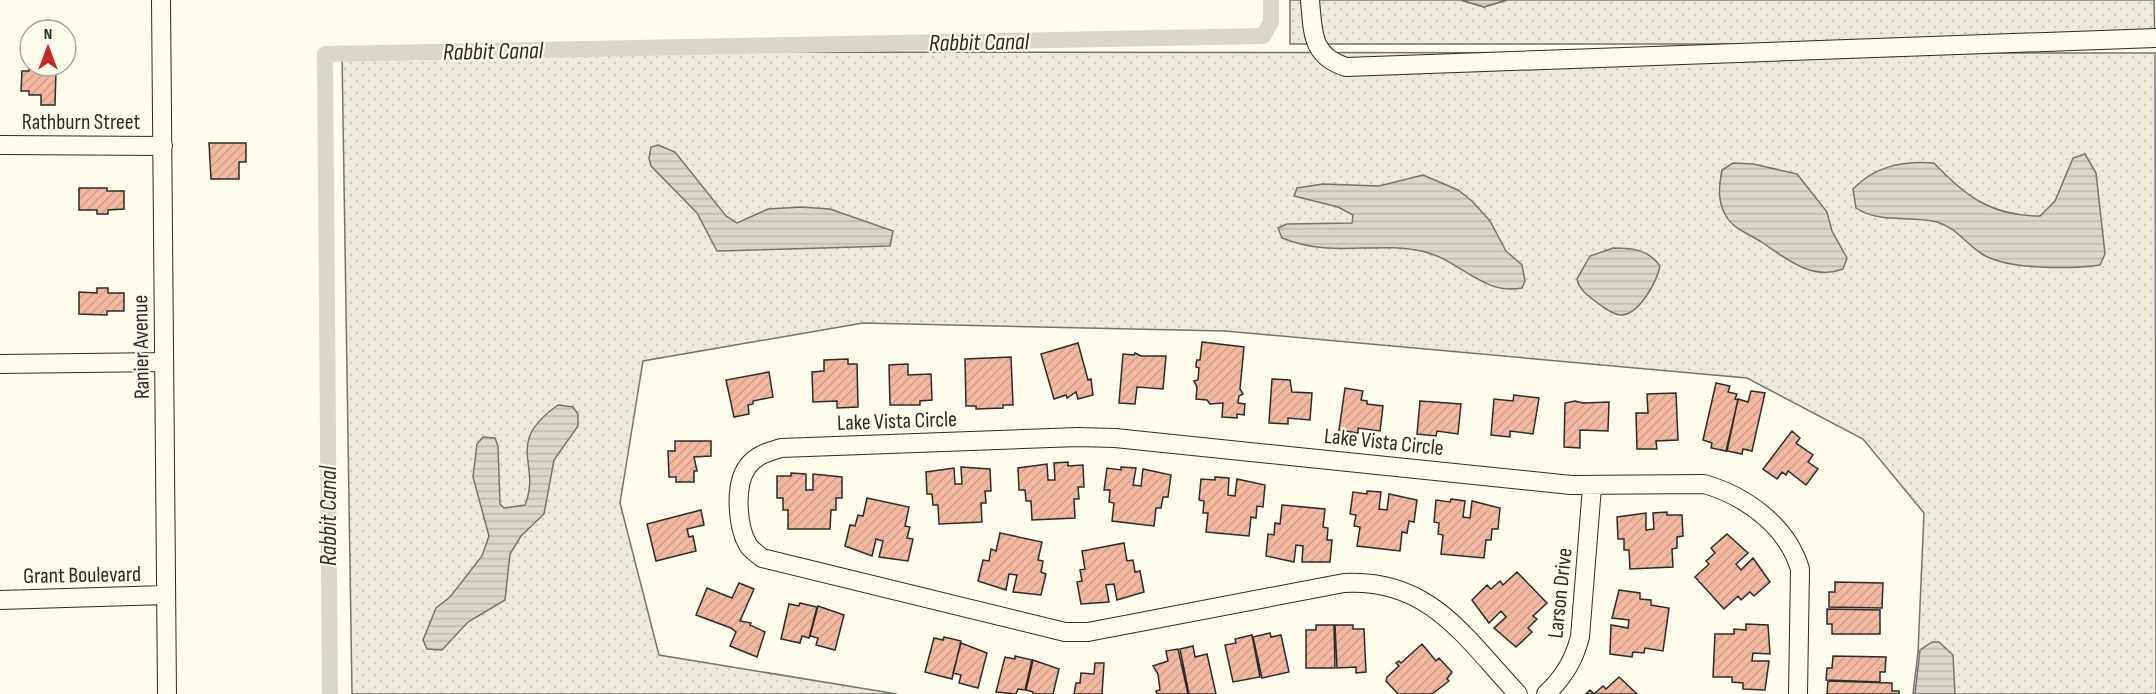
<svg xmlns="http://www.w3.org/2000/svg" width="2156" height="694" font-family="'Sofia Sans Condensed',sans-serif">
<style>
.grass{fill:url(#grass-dots);stroke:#74746e;stroke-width:1.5}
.water{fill:url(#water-rules);stroke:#74746e;stroke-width:1.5}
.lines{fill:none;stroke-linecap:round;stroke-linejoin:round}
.canal{stroke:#d8d7c9;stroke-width:16}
.building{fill:url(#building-hatch);stroke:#2b2b2b;stroke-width:1.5}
.minor-casing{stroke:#2b2b2b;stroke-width:20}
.minor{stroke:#fdfbea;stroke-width:18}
.labels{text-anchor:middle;stroke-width:4.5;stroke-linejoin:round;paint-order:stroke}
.street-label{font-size:22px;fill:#2b2b2b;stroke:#fdfbea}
.water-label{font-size:24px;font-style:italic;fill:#2b2b2b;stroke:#fdfbea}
</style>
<defs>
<pattern id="grass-dots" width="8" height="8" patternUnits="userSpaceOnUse" patternTransform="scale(1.5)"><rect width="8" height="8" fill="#ecebdb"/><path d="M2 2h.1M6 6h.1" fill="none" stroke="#cbcabc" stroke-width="1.8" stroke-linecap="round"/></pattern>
<pattern id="water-rules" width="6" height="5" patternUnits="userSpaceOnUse" patternTransform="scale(1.5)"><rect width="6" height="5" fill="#d8d7c9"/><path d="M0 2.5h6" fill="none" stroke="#bab9ad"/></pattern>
<pattern id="building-hatch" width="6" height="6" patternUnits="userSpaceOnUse" patternTransform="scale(1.5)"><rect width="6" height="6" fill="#f2b8a0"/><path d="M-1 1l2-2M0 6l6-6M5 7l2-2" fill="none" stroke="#d09e8a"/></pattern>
</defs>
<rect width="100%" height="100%" fill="#fdfbea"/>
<path class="grass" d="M 1290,0 L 1461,0 L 1484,7 L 1507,0 L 2154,0 L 2155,47 L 2141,44 L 1290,44 Z
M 342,52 L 2155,53 L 2156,694 L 1913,694 L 1918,652 L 1924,513 L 1863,439 L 1747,378 L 1225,331 L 863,323 L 643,361 L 620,503 L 659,655 L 897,694 L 352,694 Z"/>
<path class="water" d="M 1461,0 L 1507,0 L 1484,7 Z
M 658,145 L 675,152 L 726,216 L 737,223 L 768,209 L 801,207 L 830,209 L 893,231 L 890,246 L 717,251 L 697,213 L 651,166 L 649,158 L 651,147 Z
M 2085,154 L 2096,173 L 2105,254 L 2100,265 C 2072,269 2007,270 1982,254 C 1965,243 1957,228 1937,222 C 1910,215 1880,224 1856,208 L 1853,189 C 1875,166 1902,161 1934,163 C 1966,197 1992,216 2040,216 L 2055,201 L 2073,158 Z
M 1733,163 L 1753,164 L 1797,174 L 1827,212 L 1832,231 L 1847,258 L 1843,269 C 1812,281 1787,259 1763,243 C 1750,234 1734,230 1726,216 C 1717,201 1719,186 1722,170 Z
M 1423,175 L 1458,190 L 1472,201 L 1490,221 L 1506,251 L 1522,265 L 1525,281 L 1522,288 C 1484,296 1459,260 1425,252 C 1376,240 1334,259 1282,238 L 1278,228 L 1287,224 L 1352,223 L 1353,215 L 1338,207 L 1294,196 L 1297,188 L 1323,184 L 1379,186 Z
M 1613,248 C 1632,248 1648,249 1660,266 C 1657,281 1639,316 1620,315 C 1611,314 1602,306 1595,301 C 1587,295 1579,289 1577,279 L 1590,256 Z
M 558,405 L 573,407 L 578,414 L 578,426 L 554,460 L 544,514 L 521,536 L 510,554 L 505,600 L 468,622 L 442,650 L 427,649 L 423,640 L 436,608 L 450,597 L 482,556 L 489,536 L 473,477 L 477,444 L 483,437 L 495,438 L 498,446 L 500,504 L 504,508 L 525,505 C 542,463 503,444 558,405 Z
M 1932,642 L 1939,642 L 1953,655 L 1955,694 L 1915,694 L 1920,650 Z"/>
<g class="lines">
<path class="canal" d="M 330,694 L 325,54 L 1263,36 L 1271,22 L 1271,0"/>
</g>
<path class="building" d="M 29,63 L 30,66 L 44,66 L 44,71 L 56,71 L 55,105 L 41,105 L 41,95 L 29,95 L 29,91 L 21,91 L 22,71 L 29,71 Z
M 209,143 L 246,143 L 246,162 L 239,162 L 239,179 L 211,179 Z
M 79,188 L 107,188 L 107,191 L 124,191 L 124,209 L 108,210 L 108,214 L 97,214 L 97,210 L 79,210 Z
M 97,288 L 108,288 L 108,293 L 124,293 L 124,311 L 107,311 L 107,315 L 79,314 L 79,292 L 97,293 Z
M 1202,342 L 1244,347 L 1240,389 L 1243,394 L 1239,396 L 1238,403 L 1245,404 L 1244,415 L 1237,414 L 1237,418 L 1222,417 L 1223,403 L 1210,404 L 1207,400 L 1196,399 L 1197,387 L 1194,381 L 1198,380 L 1199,368 L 1196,367 L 1196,364 L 1197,360 L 1200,360 Z
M 1078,343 L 1088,380 L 1091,379 L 1093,395 L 1078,399 L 1076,392 L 1067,398 L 1066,395 L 1054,399 L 1041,354 Z
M 1135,353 L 1141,356 L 1166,356 L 1163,389 L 1137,387 L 1135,404 L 1119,403 L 1123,354 L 1134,355 Z
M 1011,357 L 1013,405 L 1003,405 L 1003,408 L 976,409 L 976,406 L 966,406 L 965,359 Z
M 848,359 L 848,364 L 857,364 L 858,407 L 837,408 L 837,401 L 813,402 L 812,372 L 824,371 L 824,360 Z
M 908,364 L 908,375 L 931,374 L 932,400 L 920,401 L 920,405 L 890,405 L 889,365 Z
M 769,372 L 773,397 L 753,401 L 753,404 L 748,405 L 749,414 L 734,417 L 726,380 Z
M 1272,379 L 1290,380 L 1292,392 L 1312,393 L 1310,420 L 1288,418 L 1288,424 L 1269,423 Z
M 1716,383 L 1730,386 L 1728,392 L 1737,394 L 1735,399 L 1738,400 L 1726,451 L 1711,448 L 1712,443 L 1703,440 Z
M 1345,388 L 1363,391 L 1361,400 L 1367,401 L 1367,404 L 1383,406 L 1380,431 L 1358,428 L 1358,433 L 1339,430 Z
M 1751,391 L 1765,393 L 1752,451 L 1743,449 L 1742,454 L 1727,451 L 1738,399 L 1748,402 Z
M 1676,393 L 1678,440 L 1656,441 L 1657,449 L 1637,449 L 1636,413 L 1648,413 L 1647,394 Z
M 1514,395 L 1539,398 L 1533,434 L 1510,431 L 1510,437 L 1491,435 L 1494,399 L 1513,401 Z
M 1420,401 L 1461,404 L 1458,434 L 1437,431 L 1436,436 L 1417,434 Z
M 1575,401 L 1583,403 L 1609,402 L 1608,431 L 1580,430 L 1580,448 L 1564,447 L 1565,403 Z
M 1792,431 L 1800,438 L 1796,443 L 1813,455 L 1808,462 L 1818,469 L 1806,485 L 1788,471 L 1786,475 L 1782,472 L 1777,479 L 1763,469 Z
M 675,441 L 711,441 L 711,456 L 694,457 L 697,471 L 694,471 L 694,482 L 676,482 L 676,477 L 669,477 L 668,451 L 675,451 Z
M 1068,462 L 1068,466 L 1083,465 L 1084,487 L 1078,487 L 1079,499 L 1074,499 L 1075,518 L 1032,520 L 1031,501 L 1026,501 L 1025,490 L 1019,490 L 1018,468 L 1047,464 L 1048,480 L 1055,480 L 1054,463 Z
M 961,467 L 990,469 L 991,491 L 985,491 L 986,503 L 981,503 L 982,522 L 939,524 L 938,505 L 933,505 L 932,494 L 927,494 L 926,472 L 954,468 L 955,484 L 962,484 Z
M 1121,467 L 1136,468 L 1133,485 L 1141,486 L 1143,469 L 1171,475 L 1168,497 L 1163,497 L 1161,508 L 1156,508 L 1154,526 L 1112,521 L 1114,503 L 1109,502 L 1110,490 L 1104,490 L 1107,468 L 1121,470 Z
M 791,473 L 806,474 L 806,490 L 813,490 L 813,474 L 842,477 L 842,498 L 836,498 L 836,510 L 831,510 L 830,529 L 788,529 L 788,510 L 783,510 L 783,498 L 777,498 L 777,476 L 791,476 Z
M 1215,477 L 1229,478 L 1228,495 L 1235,496 L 1237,479 L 1265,485 L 1263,507 L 1257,506 L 1256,518 L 1251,517 L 1249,536 L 1206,532 L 1208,513 L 1203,513 L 1204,501 L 1199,500 L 1201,479 L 1215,480 Z
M 1367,491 L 1381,492 L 1379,509 L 1387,510 L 1389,494 L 1417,500 L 1414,522 L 1409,521 L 1407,533 L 1402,532 L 1400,551 L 1357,546 L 1360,527 L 1354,526 L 1356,515 L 1350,514 L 1353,492 L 1367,494 Z
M 867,498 L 909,507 L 905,526 L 910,527 L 907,538 L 913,539 L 908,561 L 879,557 L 883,541 L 876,539 L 872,556 L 845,546 L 850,525 L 855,526 L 858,515 L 863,516 Z
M 1451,499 L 1465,501 L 1463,517 L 1470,518 L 1472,501 L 1500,508 L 1498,529 L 1492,529 L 1491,540 L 1486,540 L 1484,558 L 1441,554 L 1443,535 L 1438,534 L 1439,523 L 1434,522 L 1436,500 L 1450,502 Z
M 1282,505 L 1325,509 L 1323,527 L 1328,528 L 1327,540 L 1332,540 L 1330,562 L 1302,562 L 1303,546 L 1296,545 L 1294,562 L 1266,556 L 1268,534 L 1274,535 L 1275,523 L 1280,524 Z
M 701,510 L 704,525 L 687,529 L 689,537 L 693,536 L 696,551 L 656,561 L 647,524 Z
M 1667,512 L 1667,515 L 1682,515 L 1683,536 L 1677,537 L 1677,548 L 1672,549 L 1673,567 L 1630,569 L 1629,550 L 1624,550 L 1624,539 L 1618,539 L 1617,517 L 1646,513 L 1646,530 L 1654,529 L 1653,513 Z
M 1000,533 L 1042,542 L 1038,560 L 1043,561 L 1041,572 L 1046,574 L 1041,595 L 1013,592 L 1017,575 L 1009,574 L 1006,590 L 978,581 L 983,560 L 989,561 L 991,549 L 996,551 Z
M 1727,534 L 1748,553 L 1736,564 L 1741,570 L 1753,558 L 1770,582 L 1754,596 L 1750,592 L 1741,600 L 1738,596 L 1724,609 L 1695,577 L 1709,564 L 1706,561 L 1715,553 L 1711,548 Z
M 1124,543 L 1127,561 L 1133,560 L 1135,572 L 1140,571 L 1144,592 L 1117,600 L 1114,584 L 1106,585 L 1109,602 L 1081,604 L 1077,582 L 1082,581 L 1080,570 L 1085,569 L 1082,551 Z
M 1517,572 L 1547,603 L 1533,616 L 1537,619 L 1528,628 L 1532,632 L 1516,647 L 1494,628 L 1506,617 L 1501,611 L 1489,623 L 1472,600 L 1487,585 L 1491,589 L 1500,581 L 1503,585 Z
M 1835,582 L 1883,583 L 1882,608 L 1829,607 L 1829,592 L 1835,592 Z
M 739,583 L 754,589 L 740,621 L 751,623 L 750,625 L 765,632 L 757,657 L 730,646 L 736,632 L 731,628 L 696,615 L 707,588 L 732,598 Z
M 1619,590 L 1640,593 L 1640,599 L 1651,600 L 1651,605 L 1669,608 L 1663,651 L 1645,648 L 1644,653 L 1633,652 L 1632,657 L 1610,654 L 1611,625 L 1628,628 L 1629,620 L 1612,618 Z
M 800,603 L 817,607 L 809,638 L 802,636 L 800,643 L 781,639 L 789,604 L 799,606 Z
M 818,606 L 844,615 L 835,650 L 816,645 L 818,638 L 810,636 Z
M 1827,609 L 1880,610 L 1880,634 L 1832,634 L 1832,624 L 1827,624 Z
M 1746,624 L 1768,625 L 1770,654 L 1753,653 L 1752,661 L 1769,661 L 1765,690 L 1743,689 L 1743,683 L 1732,682 L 1732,677 L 1713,677 L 1715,634 L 1734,634 L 1734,629 L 1746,630 Z
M 1316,625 L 1334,625 L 1335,668 L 1306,668 L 1306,630 L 1316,630 Z
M 1335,625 L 1353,625 L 1353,629 L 1364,629 L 1366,672 L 1356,673 L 1356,667 L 1337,668 Z
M 1270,633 L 1271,637 L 1281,635 L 1289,672 L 1262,678 L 1253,637 Z
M 1252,635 L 1260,677 L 1233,682 L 1225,645 L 1236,643 L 1235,639 Z
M 944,637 L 961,641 L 952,679 L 925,672 L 934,638 L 943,640 Z
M 961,643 L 987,653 L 978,688 L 959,683 L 961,675 L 953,673 Z
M 1422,644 L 1436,661 L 1439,658 L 1452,672 L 1447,679 L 1449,681 L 1432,694 L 1398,694 L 1386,681 L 1387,677 L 1399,666 L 1396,663 L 1399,661 L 1401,663 Z
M 1193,646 L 1195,657 L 1207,654 L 1216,694 L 1189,694 L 1180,649 Z
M 1178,649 L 1188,694 L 1157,694 L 1156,691 L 1160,690 L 1158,674 L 1153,666 L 1168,661 L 1166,651 Z
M 1015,656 L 1032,660 L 1025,690 L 1018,689 L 1016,694 L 996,692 L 1005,657 L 1015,659 Z
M 1833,656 L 1886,657 L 1885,672 L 1880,672 L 1880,682 L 1826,680 L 1827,668 L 1832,668 Z
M 1033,660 L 1059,669 L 1053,694 L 1033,694 L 1033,692 L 1026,690 Z
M 1095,663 L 1104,663 L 1102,694 L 1074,694 L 1076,683 L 1080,683 L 1081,673 L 1094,674 Z
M 1619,677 L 1637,694 L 1586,694 L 1590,690 L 1594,694 L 1603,686 L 1606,689 Z
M 1828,681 L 1892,683 L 1892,691 L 1899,691 L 1899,694 L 1827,694 Z"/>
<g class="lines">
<g class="minor-casing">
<path id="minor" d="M 161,0 L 167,694
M 1310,0 C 1313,32 1311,56 1346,67 L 2156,38
M 0,145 L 163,146
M 0,364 L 164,362
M 0,600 L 165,595
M 1518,694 C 1465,638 1430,578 1344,583 L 1088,632 L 1065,632 L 762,558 C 758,554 751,550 748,545 C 737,526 734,484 748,466 C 756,455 768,452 781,448 L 1078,437 L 1115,438 L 1571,485 L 1704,484 C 1746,496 1787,526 1800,569 L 1798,694
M 1546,694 C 1564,677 1574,660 1580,637 L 1592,487"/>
</g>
<use href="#minor" class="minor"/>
</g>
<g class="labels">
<g class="street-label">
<text x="81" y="129">Rathburn Street</text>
<text transform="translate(140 347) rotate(-91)" y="8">Ranier Avenue</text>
<text transform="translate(897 420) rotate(-2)" y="8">Lake Vista Circle</text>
<text transform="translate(1384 441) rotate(6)" y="8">Lake Vista Circle</text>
<text transform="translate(82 574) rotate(-1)" y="8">Grant Boulevard</text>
<text transform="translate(1559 593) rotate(-84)" y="8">Larson Drive</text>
</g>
<g class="water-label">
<text transform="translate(979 42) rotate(-1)" y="8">Rabbit Canal</text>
<text transform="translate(493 51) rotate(-1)" y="8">Rabbit Canal</text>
<text transform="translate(328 516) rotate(-90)" y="8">Rabbit Canal</text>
</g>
</g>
<g transform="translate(48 48)"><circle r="28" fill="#fdfbea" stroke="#a9a89e" stroke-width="1.5"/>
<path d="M0-4.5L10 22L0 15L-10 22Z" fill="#c62828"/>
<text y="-9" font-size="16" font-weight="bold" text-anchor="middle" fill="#2b2b2b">N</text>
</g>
</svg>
